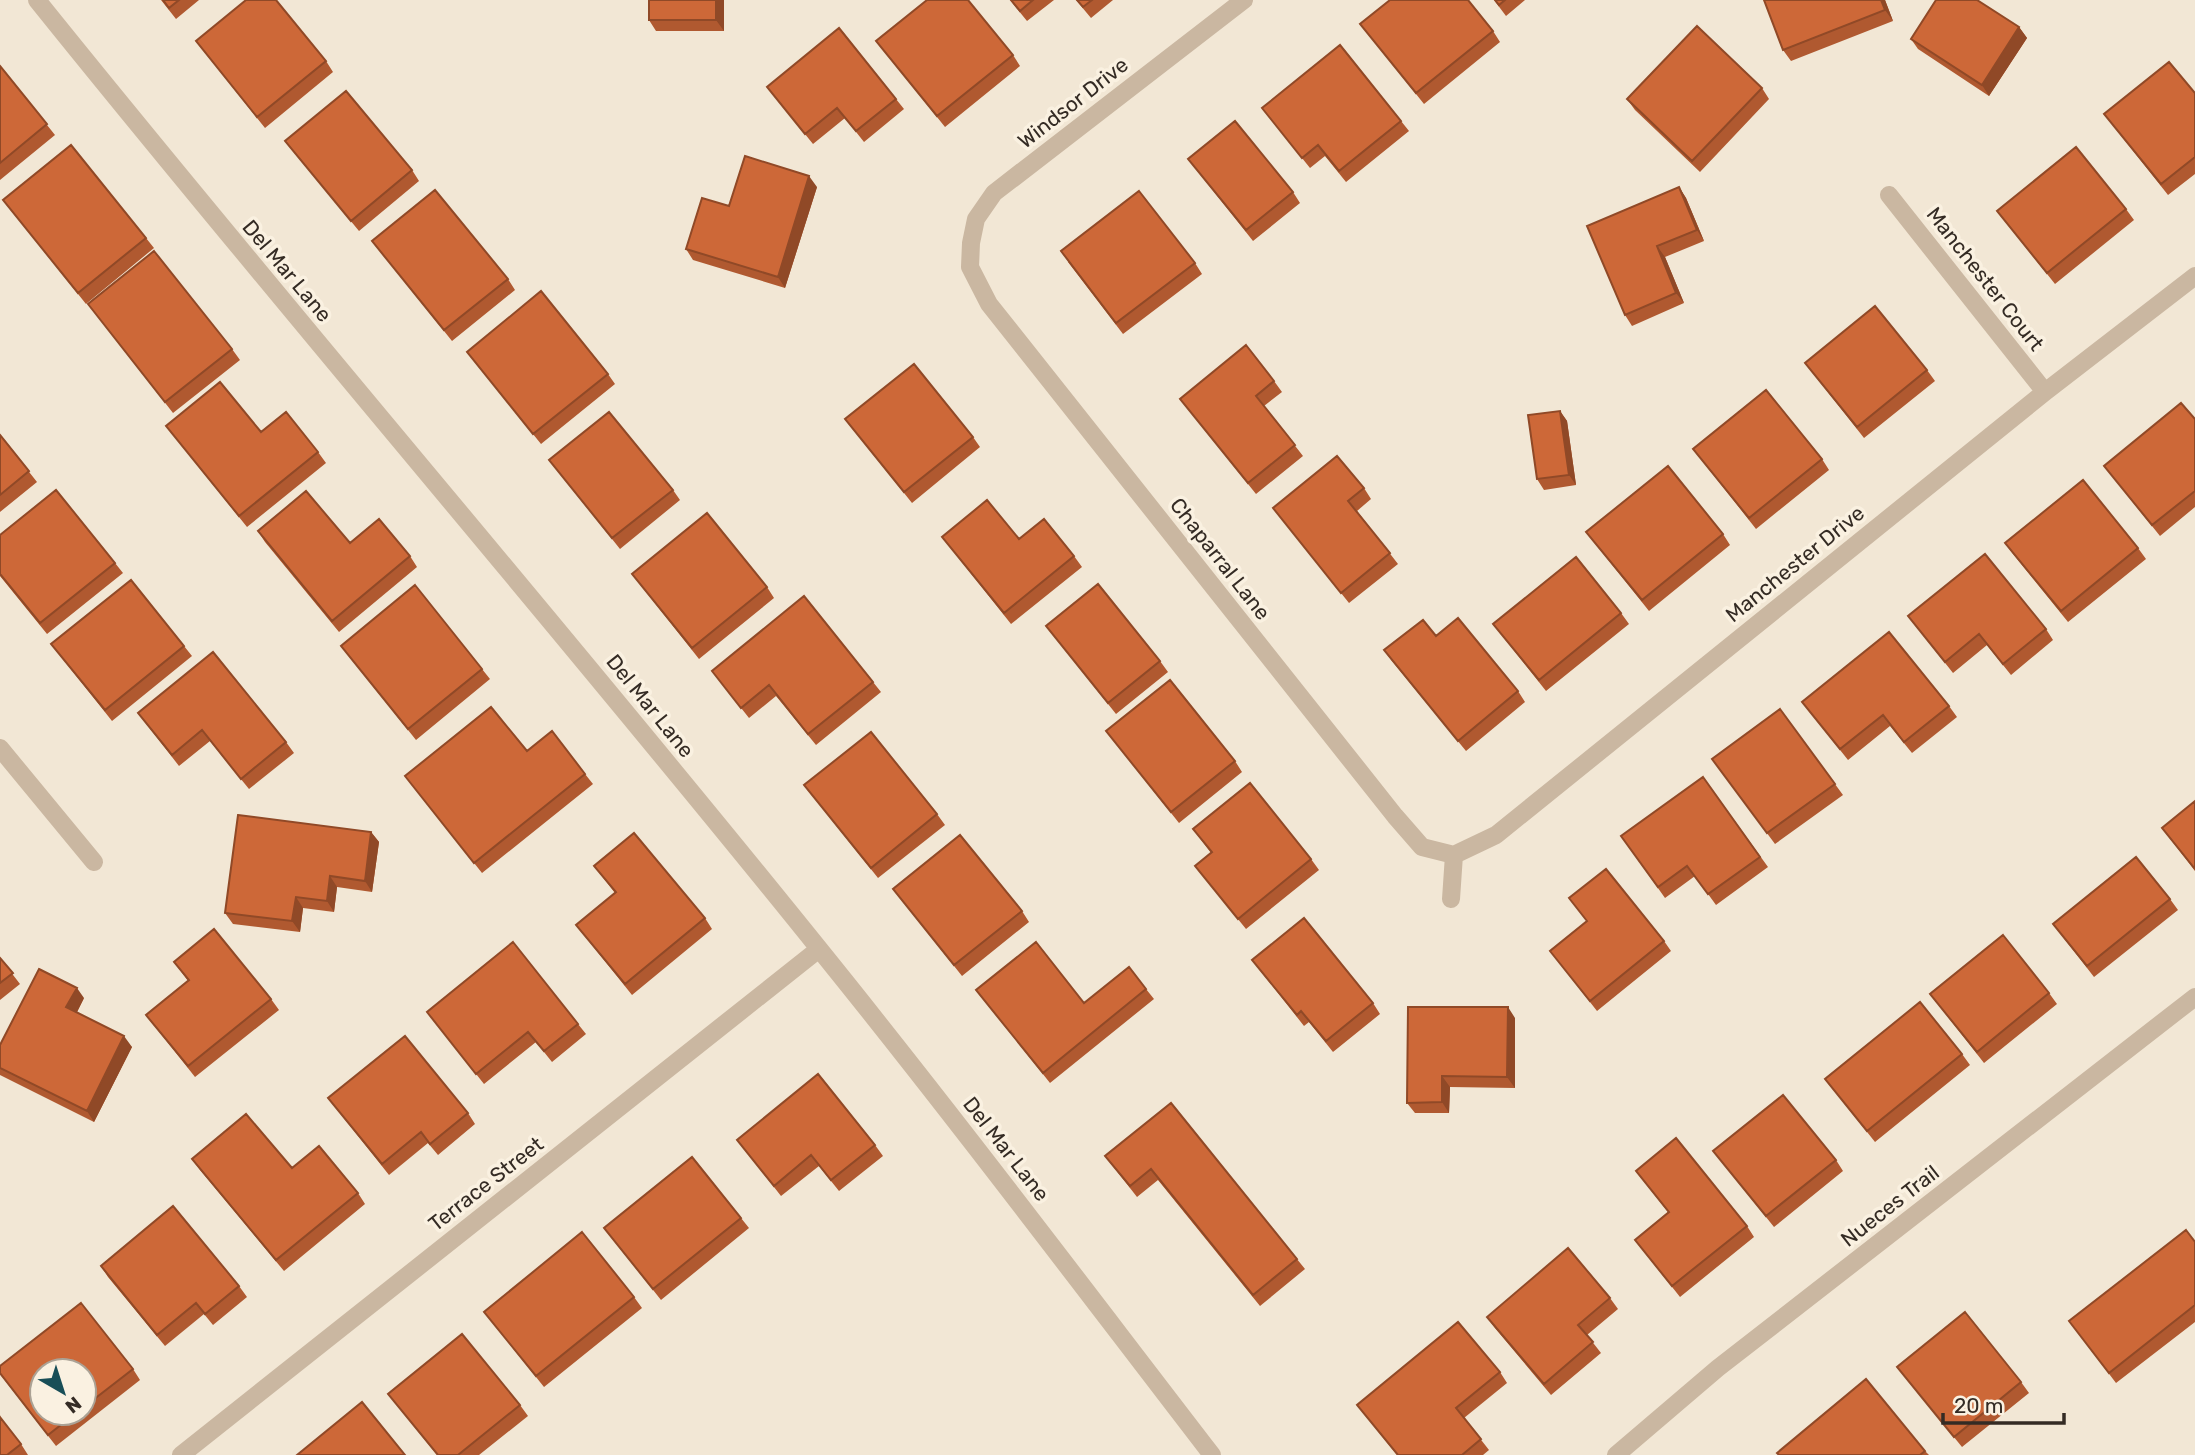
<svg xmlns="http://www.w3.org/2000/svg" width="2195" height="1455" font-family="Rubik,sans-serif">
<style>
.lines{fill:none;stroke-linecap:round;stroke-linejoin:round}
.street{stroke:#cab7a1;stroke-width:18}
.wall{fill:#b05930;fill-rule:evenodd}
.shaded-wall{fill:#904927}
.building{fill:#cd6838;stroke:#904927;stroke-width:2}
.labels{text-anchor:middle;stroke-width:7;stroke-linejoin:round;paint-order:stroke}
.street-label{font-size:21px;fill:#342b24;stroke:#faf1e1}
</style>
<rect width="100%" height="100%" fill="#f2e7d5"/>
<g class="lines">
<path class="street" d="M 37,0 C 294,320 563,630 820,950 C 954,1116 1082,1286 1212,1455
M 1244,0 L 994,193 L 976,219 L 971,243 L 970,267 L 989,304 L 1395,816 L 1422,847 L 1454,855
M 1889,195 L 2045,392
M 0,748 L 94,862
M 1451,899 L 1454,855 L 1496,835 L 2045,392 L 2195,276
M 181,1455 L 819,949
M 1616,1455 L 1718,1368 L 2195,997"/>
</g>
<path class="wall" d="M 161,0 L 199,0 L 176,19 Z
M 649,0 L 724,0 L 724,31 L 656,31 L 649,20 Z
M 1010,0 L 1054,0 L 1027,21 Z
M 1076,0 L 1113,0 L 1091,18 Z
M 1494,0 L 1525,0 L 1506,16 Z
M 1764,0 L 1885,0 L 1893,21 L 1791,61 L 1783,50 Z
M 1360,24 L 1493,31 L 1500,42 L 1424,104 Z
M 2019,27 L 2027,38 L 1989,96 L 1918,49 L 1911,39 Z
M 196,41 L 326,61 L 333,72 L 265,128 Z
M 876,41 L 1013,55 L 1020,66 L 945,127 Z
M 0,66 L 55,135 L 0,180 Z
M 767,87 L 896,99 L 904,109 L 864,142 L 845,118 L 813,144 Z
M 1762,88 L 1769,99 L 1700,172 L 1635,110 L 1627,99 Z
M 2195,93 L 2195,174 L 2168,195 L 2104,114 Z
M 1262,108 L 1401,121 L 1409,131 L 1346,182 L 1325,156 L 1310,168 Z
M 285,141 L 412,170 L 419,181 L 359,231 L 293,151 Z
M 1188,159 L 1293,192 L 1300,203 L 1253,241 Z
M 817,187 L 785,288 L 693,260 L 686,249 L 729,206 Z
M 1679,187 L 1686,198 L 1704,241 L 1665,257 L 1684,303 L 1632,326 L 1625,315 Z
M 3,200 L 146,238 L 154,248 L 86,304 Z
M 2126,209 L 2134,220 L 2055,284 L 1997,211 Z
M 372,241 L 508,279 L 515,290 L 452,341 Z
M 1068,262 L 1195,263 L 1202,274 L 1123,334 Z
M 88,304 L 232,349 L 240,360 L 173,413 Z
M 467,352 L 608,374 L 615,384 L 541,444 Z
M 1805,363 L 1927,370 L 1935,381 L 1864,438 Z
M 1274,381 L 1282,392 L 1264,406 L 1303,456 L 1256,494 L 1180,399 Z
M 1560,411 L 1567,421 L 1576,485 L 1544,490 L 1537,479 Z
M 845,419 L 973,437 L 980,447 L 912,503 Z
M 2195,419 L 2195,507 L 2160,536 L 2104,466 Z
M 166,426 L 261,432 L 318,452 L 326,463 L 247,527 Z
M 0,435 L 37,482 L 0,512 Z
M 1693,449 L 1822,459 L 1829,470 L 1756,529 Z
M 549,460 L 673,490 L 680,500 L 620,549 Z
M 1364,488 L 1371,499 L 1357,511 L 1398,564 L 1349,603 L 1273,508 Z
M 258,531 L 350,543 L 410,556 L 417,567 L 339,632 L 265,542 Z
M 1586,532 L 1723,534 L 1730,545 L 1649,611 Z
M 0,535 L 115,563 L 123,573 L 47,634 L 0,576 Z
M 942,537 L 1019,539 L 1074,556 L 1082,567 L 1011,624 Z
M 2005,543 L 2138,548 L 2146,559 L 2068,622 L 2013,554 Z
M 632,574 L 767,587 L 774,598 L 699,659 Z
M 1621,613 L 1629,624 L 1546,691 L 1493,624 Z
M 1908,616 L 2046,629 L 2053,640 L 2011,675 L 1987,645 L 1953,673 Z
M 1046,626 L 1160,661 L 1168,672 L 1116,714 Z
M 1436,636 L 1518,691 L 1525,702 L 1466,751 L 1392,661 L 1384,650 Z
M 51,644 L 184,646 L 192,656 L 112,721 Z
M 341,646 L 482,669 L 490,679 L 416,740 Z
M 712,671 L 873,682 L 881,692 L 816,745 L 776,696 L 749,718 Z
M 1802,702 L 1949,706 L 1957,717 L 1912,753 L 1890,726 L 1848,760 Z
M 1780,709 L 1843,795 L 1775,844 L 1712,759 Z
M 138,713 L 286,742 L 294,753 L 249,789 L 210,741 L 179,766 Z
M 1106,731 L 1235,761 L 1242,772 L 1179,823 Z
M 527,751 L 585,774 L 593,784 L 482,873 L 405,776 Z
M 1703,777 L 1768,867 L 1716,905 L 1695,876 L 1665,898 L 1621,836 Z
M 804,785 L 937,814 L 945,825 L 878,878 Z
M 2195,801 L 2195,871 L 2162,828 Z
M 1193,829 L 1311,859 L 1319,870 L 1246,929 L 1195,866 L 1211,853 Z
M 371,832 L 379,842 L 372,892 L 337,887 L 334,912 L 303,908 L 300,932 L 233,924 L 225,913 Z
M 594,866 L 705,918 L 712,929 L 632,995 L 576,925 L 615,893 Z
M 893,889 L 1022,911 L 1029,922 L 962,976 Z
M 1569,898 L 1664,941 L 1671,951 L 1597,1011 L 1550,951 L 1587,921 Z
M 2170,899 L 2178,910 L 2094,977 L 2053,924 Z
M 0,958 L 20,984 L 0,1000 Z
M 1252,960 L 1373,1003 L 1380,1014 L 1333,1052 L 1309,1022 L 1304,1026 Z
M 174,962 L 271,999 L 279,1010 L 195,1077 L 146,1015 L 188,981 Z
M 1146,989 L 1154,999 L 1050,1083 L 976,990 L 1084,1003 Z
M 2049,993 L 2057,1004 L 1984,1063 L 1930,994 Z
M 84,998 L 77,1012 L 132,1047 L 94,1122 L 0,1075 L 0,1045 Z
M 427,1012 L 578,1024 L 586,1034 L 552,1062 L 536,1042 L 484,1084 Z
M 1515,1018 L 1515,1088 L 1450,1087 L 1449,1113 L 1415,1113 L 1407,1103 Z
M 1962,1054 L 1970,1065 L 1875,1142 L 1825,1079 Z
M 328,1098 L 468,1113 L 475,1124 L 438,1155 L 428,1143 L 389,1175 Z
M 1171,1103 L 1305,1269 L 1260,1306 L 1158,1180 L 1137,1197 L 1105,1156 Z
M 737,1140 L 875,1145 L 883,1156 L 839,1191 L 819,1166 L 781,1196 Z
M 1713,1151 L 1836,1160 L 1843,1171 L 1774,1227 Z
M 192,1159 L 292,1168 L 358,1193 L 365,1204 L 284,1271 L 200,1170 Z
M 1636,1171 L 1747,1226 L 1754,1237 L 1680,1297 L 1635,1240 L 1668,1212 Z
M 741,1218 L 749,1228 L 661,1300 L 604,1228 Z
M 2195,1242 L 2195,1322 L 2116,1383 L 2069,1321 Z
M 101,1266 L 239,1286 L 247,1297 L 213,1325 L 204,1314 L 165,1346 L 108,1277 Z
M 634,1297 L 642,1308 L 544,1387 L 484,1312 Z
M 1610,1298 L 1618,1309 L 1587,1335 L 1601,1353 L 1551,1395 L 1495,1328 L 1487,1317 Z
M 1897,1367 L 2021,1382 L 2029,1393 L 1962,1447 Z
M 133,1369 L 140,1380 L 56,1446 L 0,1374 ZM 84,1371 L 84,1413 L 42,1413 Z
M 1500,1372 L 1507,1383 L 1464,1418 L 1489,1450 L 1483,1455 L 1397,1455 L 1357,1405 Z
M 388,1394 L 520,1405 L 528,1416 L 479,1455 L 437,1455 Z
M 21,1444 L 28,1455 L 0,1455 Z
M 1925,1451 L 1929,1455 L 1778,1455 Z"/>
<path class="shaded-wall" d="M 716,0 L 724,0 L 724,31 L 716,20 Z
M 1881,0 L 1885,0 L 1893,21 L 1885,10 Z
M 2019,27 L 2027,38 L 1989,96 L 1982,85 Z
M 809,176 L 817,187 L 785,288 L 778,277 Z
M 1679,187 L 1686,198 L 1704,241 L 1697,230 Z
M 1657,246 L 1665,257 L 1684,303 L 1676,293 Z
M 1560,411 L 1567,421 L 1576,485 L 1569,475 Z
M 371,832 L 379,842 L 372,892 L 365,881 Z
M 330,876 L 337,887 L 334,912 L 327,901 Z
M 296,897 L 303,908 L 300,932 L 292,921 Z
M 77,988 L 84,998 L 74,1018 L 66,1007 Z
M 1508,1007 L 1515,1018 L 1515,1088 L 1507,1077 Z
M 124,1036 L 132,1047 L 94,1122 L 87,1111 Z
M 1442,1076 L 1450,1087 L 1449,1113 L 1442,1102 Z"/>
<path class="building" d="M 163,0 L 179,0 L 169,8 Z
M 246,0 L 276,0 L 326,61 L 257,117 L 196,41 Z
M 649,0 L 716,0 L 716,20 L 649,20 Z
M 927,0 L 968,0 L 1013,55 L 937,116 L 876,41 Z
M 1011,0 L 1033,0 L 1020,11 Z
M 1077,0 L 1092,0 L 1083,7 Z
M 1390,0 L 1468,0 L 1493,31 L 1416,93 L 1360,24 Z
M 1495,0 L 1505,0 L 1499,5 Z
M 1764,0 L 1881,0 L 1885,10 L 1783,50 Z
M 1936,0 L 1977,0 L 2019,27 L 1982,85 L 1911,39 Z
M 1697,26 L 1762,88 L 1692,161 L 1627,99 Z
M 839,28 L 896,99 L 856,131 L 837,108 L 805,134 L 767,87 Z
M 1340,45 L 1401,121 L 1339,171 L 1318,145 L 1302,158 L 1262,108 Z
M 2169,62 L 2195,93 L 2195,157 L 2161,184 L 2104,114 Z
M 0,66 L 47,124 L 0,163 Z
M 346,91 L 412,170 L 351,221 L 285,141 Z
M 1235,121 L 1293,192 L 1246,230 L 1188,159 Z
M 71,145 L 146,238 L 78,293 L 3,200 Z
M 2076,147 L 2126,209 L 2047,273 L 1997,211 Z
M 745,156 L 809,176 L 778,277 L 686,249 L 702,198 L 729,206 Z
M 1679,187 L 1697,230 L 1657,246 L 1676,293 L 1625,315 L 1587,226 Z
M 435,190 L 508,279 L 444,330 L 372,241 Z
M 1139,191 L 1195,263 L 1116,323 L 1061,251 Z
M 154,251 L 232,349 L 165,402 L 88,304 Z
M 541,291 L 608,374 L 533,434 L 467,352 Z
M 1875,306 L 1927,370 L 1857,427 L 1805,363 Z
M 1246,345 L 1274,381 L 1256,396 L 1295,445 L 1248,483 L 1180,399 Z
M 914,364 L 973,437 L 904,492 L 845,419 Z
M 220,382 L 261,432 L 286,412 L 318,452 L 239,516 L 166,426 Z
M 1766,390 L 1822,459 L 1749,518 L 1693,449 Z
M 2181,403 L 2195,419 L 2195,491 L 2152,525 L 2104,466 Z
M 1560,411 L 1569,475 L 1537,479 L 1528,415 Z
M 609,412 L 673,490 L 612,538 L 549,460 Z
M 0,435 L 29,471 L 0,495 Z
M 1337,456 L 1364,488 L 1348,501 L 1390,553 L 1341,593 L 1273,508 Z
M 1668,466 L 1723,534 L 1642,600 L 1586,532 Z
M 2083,480 L 2138,548 L 2061,611 L 2005,543 Z
M 56,490 L 115,563 L 40,623 L 0,574 L 0,535 Z
M 306,491 L 350,543 L 379,519 L 410,556 L 332,621 L 258,531 Z
M 987,500 L 1019,539 L 1044,519 L 1074,556 L 1004,613 L 942,537 Z
M 707,513 L 767,587 L 692,648 L 632,574 Z
M 1985,554 L 2046,629 L 2003,664 L 1979,634 L 1945,662 L 1908,616 Z
M 1576,557 L 1621,613 L 1539,680 L 1493,624 Z
M 131,580 L 184,646 L 105,710 L 51,644 Z
M 1098,584 L 1160,661 L 1108,703 L 1046,626 Z
M 415,585 L 482,669 L 408,729 L 341,646 Z
M 804,596 L 873,682 L 808,734 L 769,685 L 741,708 L 712,671 Z
M 1458,618 L 1518,691 L 1458,741 L 1384,650 L 1423,620 L 1436,636 Z
M 1889,632 L 1949,706 L 1904,742 L 1883,715 L 1840,749 L 1802,702 Z
M 213,652 L 286,742 L 241,779 L 202,730 L 172,755 L 138,713 Z
M 1170,680 L 1235,761 L 1171,812 L 1106,731 Z
M 491,707 L 527,751 L 552,731 L 585,774 L 474,863 L 405,776 Z
M 1780,709 L 1835,784 L 1767,833 L 1712,759 Z
M 871,732 L 937,814 L 871,868 L 804,785 Z
M 1703,777 L 1760,857 L 1708,894 L 1687,866 L 1658,887 L 1621,836 Z
M 1250,783 L 1311,859 L 1238,919 L 1195,866 L 1212,852 L 1193,829 Z
M 2195,801 L 2195,869 L 2162,828 Z
M 238,815 L 371,832 L 365,881 L 330,876 L 327,901 L 296,897 L 292,921 L 225,913 Z
M 634,833 L 705,918 L 625,984 L 576,925 L 616,892 L 594,866 Z
M 960,835 L 1022,911 L 954,965 L 893,889 Z
M 2136,857 L 2170,899 L 2087,966 L 2053,924 Z
M 1606,869 L 1664,941 L 1590,1001 L 1550,951 L 1587,921 L 1569,898 Z
M 1304,918 L 1373,1003 L 1326,1041 L 1301,1011 L 1297,1015 L 1252,960 Z
M 214,929 L 271,999 L 188,1066 L 146,1015 L 189,980 L 174,962 Z
M 2003,935 L 2049,993 L 1977,1052 L 1930,994 Z
M 513,942 L 578,1024 L 544,1051 L 528,1032 L 476,1074 L 427,1012 Z
M 1036,942 L 1084,1003 L 1129,967 L 1146,989 L 1043,1073 L 976,990 Z
M 0,958 L 13,973 L 0,983 Z
M 39,969 L 77,988 L 66,1007 L 124,1036 L 87,1111 L 0,1068 L 0,1045 Z
M 1920,1002 L 1962,1054 L 1867,1131 L 1825,1079 Z
M 1408,1007 L 1508,1007 L 1507,1077 L 1442,1076 L 1442,1102 L 1407,1103 Z
M 405,1036 L 468,1113 L 430,1144 L 421,1132 L 382,1164 L 328,1098 Z
M 818,1074 L 875,1145 L 831,1180 L 811,1155 L 774,1186 L 737,1140 Z
M 1783,1095 L 1836,1160 L 1766,1216 L 1713,1151 Z
M 1171,1103 L 1297,1259 L 1253,1295 L 1151,1169 L 1130,1186 L 1105,1156 Z
M 246,1114 L 292,1168 L 319,1146 L 358,1193 L 276,1260 L 192,1159 Z
M 1676,1138 L 1747,1226 L 1672,1286 L 1635,1240 L 1669,1212 L 1636,1171 Z
M 692,1157 L 741,1218 L 653,1289 L 604,1228 Z
M 173,1206 L 239,1286 L 205,1314 L 196,1303 L 157,1335 L 101,1266 Z
M 2186,1230 L 2195,1242 L 2195,1305 L 2109,1373 L 2069,1321 Z
M 582,1232 L 634,1297 L 536,1376 L 484,1312 Z
M 1568,1248 L 1610,1298 L 1578,1325 L 1593,1342 L 1544,1384 L 1487,1317 Z
M 81,1303 L 133,1369 L 84,1407 L 84,1371 L 42,1371 L 42,1413 L 76,1413 L 48,1435 L 0,1373 L 0,1366 Z
M 1965,1312 L 2021,1382 L 1954,1437 L 1897,1367 Z
M 1458,1322 L 1500,1372 L 1456,1408 L 1481,1439 L 1462,1455 L 1398,1455 L 1357,1405 Z
M 462,1334 L 520,1405 L 458,1455 L 438,1455 L 388,1394 Z
M 1866,1379 L 1925,1451 L 1920,1455 L 1779,1455 L 1777,1453 Z
M 362,1402 L 405,1455 L 297,1455 Z
M 0,1417 L 21,1444 L 7,1455 L 0,1455 Z"/>
<g class="labels">
<g class="street-label">
<text transform="translate(1073 103) rotate(-38)" y="7">Windsor Drive</text>
<text transform="translate(287 271) rotate(50)" y="7">Del Mar Lane</text>
<text transform="translate(1985 279) rotate(52)" y="7">Manchester Court</text>
<text transform="translate(1220 559) rotate(52)" y="7">Chaparral Lane</text>
<text transform="translate(1795 564) rotate(-39)" y="7">Manchester Drive</text>
<text transform="translate(650 706) rotate(51)" y="7">Del Mar Lane</text>
<text transform="translate(1006 1149) rotate(52)" y="7">Del Mar Lane</text>
<text transform="translate(486 1184) rotate(-38)" y="7">Terrace Street</text>
<text transform="translate(1890 1206) rotate(-38)" y="7">Nueces Trail</text>
</g>
</g>
<g transform="translate(63 1392) rotate(141)"><circle r="33" fill="#faf1e1" stroke="#aba295" stroke-width="2"/>
<path d="M0-5L12 26L0 18L-12 26Z" fill="#184e57"/>
<text y="-10" font-size="19" font-weight="bold" text-anchor="middle" fill="#342b24">N</text>
</g>
<path d="M1943 1413v10h121v-10" fill="none" stroke="#342b24" stroke-width="3.5"/>
<text x="1954" y="1413" font-size="21" fill="#342b24" stroke="#faf1e1" stroke-width="5" paint-order="stroke">20 m</text>
</svg>
